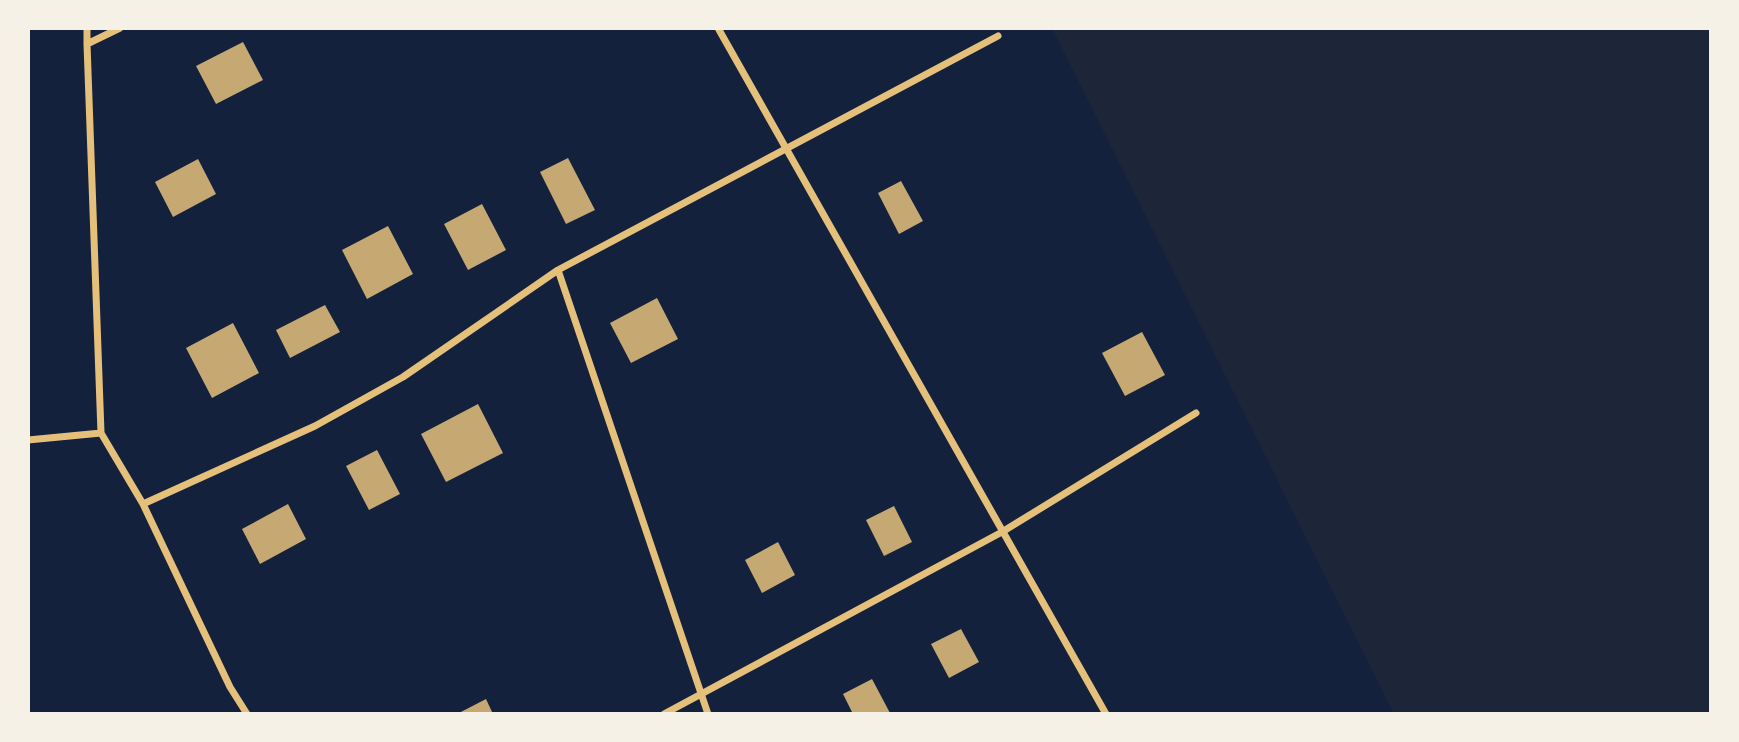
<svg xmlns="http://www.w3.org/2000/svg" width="1739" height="742" font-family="Montserrat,sans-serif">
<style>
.green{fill:#1d2539}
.building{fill:#c6a872}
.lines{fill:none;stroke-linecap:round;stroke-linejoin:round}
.minor{stroke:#e5c07b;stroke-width:7}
</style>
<rect width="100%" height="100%" fill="#14213d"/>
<path class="green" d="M 1052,28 L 1711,28 L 1711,714 L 1394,714 Z"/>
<path class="building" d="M 243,42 L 263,80 L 216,104 L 196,66 Z
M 568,158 L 595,210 L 566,224 L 540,172 Z
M 198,159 L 216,194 L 173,217 L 155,182 Z
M 901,181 L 923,221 L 899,234 L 878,193 Z
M 482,204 L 506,250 L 468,270 L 444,224 Z
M 388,226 L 413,274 L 367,299 L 342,250 Z
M 657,298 L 678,339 L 631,363 L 610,323 Z
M 325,305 L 340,332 L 290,358 L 276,330 Z
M 233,323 L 259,373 L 212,398 L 186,348 Z
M 1142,332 L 1165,375 L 1125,396 L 1102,353 Z
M 478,404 L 503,453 L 446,482 L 421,434 Z
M 377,450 L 400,494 L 369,510 L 346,466 Z
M 288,504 L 306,539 L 260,564 L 242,529 Z
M 894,506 L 912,542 L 884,556 L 866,520 Z
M 778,542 L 795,575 L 762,593 L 745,560 Z
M 961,629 L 979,662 L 949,678 L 931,644 Z
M 872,679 L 890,713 L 853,714 L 843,694 Z
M 486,699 L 493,714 L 457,714 Z"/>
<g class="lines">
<path class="minor" d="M 87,28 L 87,44
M 718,28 L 1106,714
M 558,270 L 708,714
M 101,433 L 87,44 L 120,28
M 28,440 L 101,433 L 143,504 L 230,687 L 247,714
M 143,504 L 315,426 L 403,377 L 558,270 L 998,36
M 664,714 L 1002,532 L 1196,413"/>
</g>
<rect width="1739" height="742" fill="none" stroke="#f6f1e7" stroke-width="60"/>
</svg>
